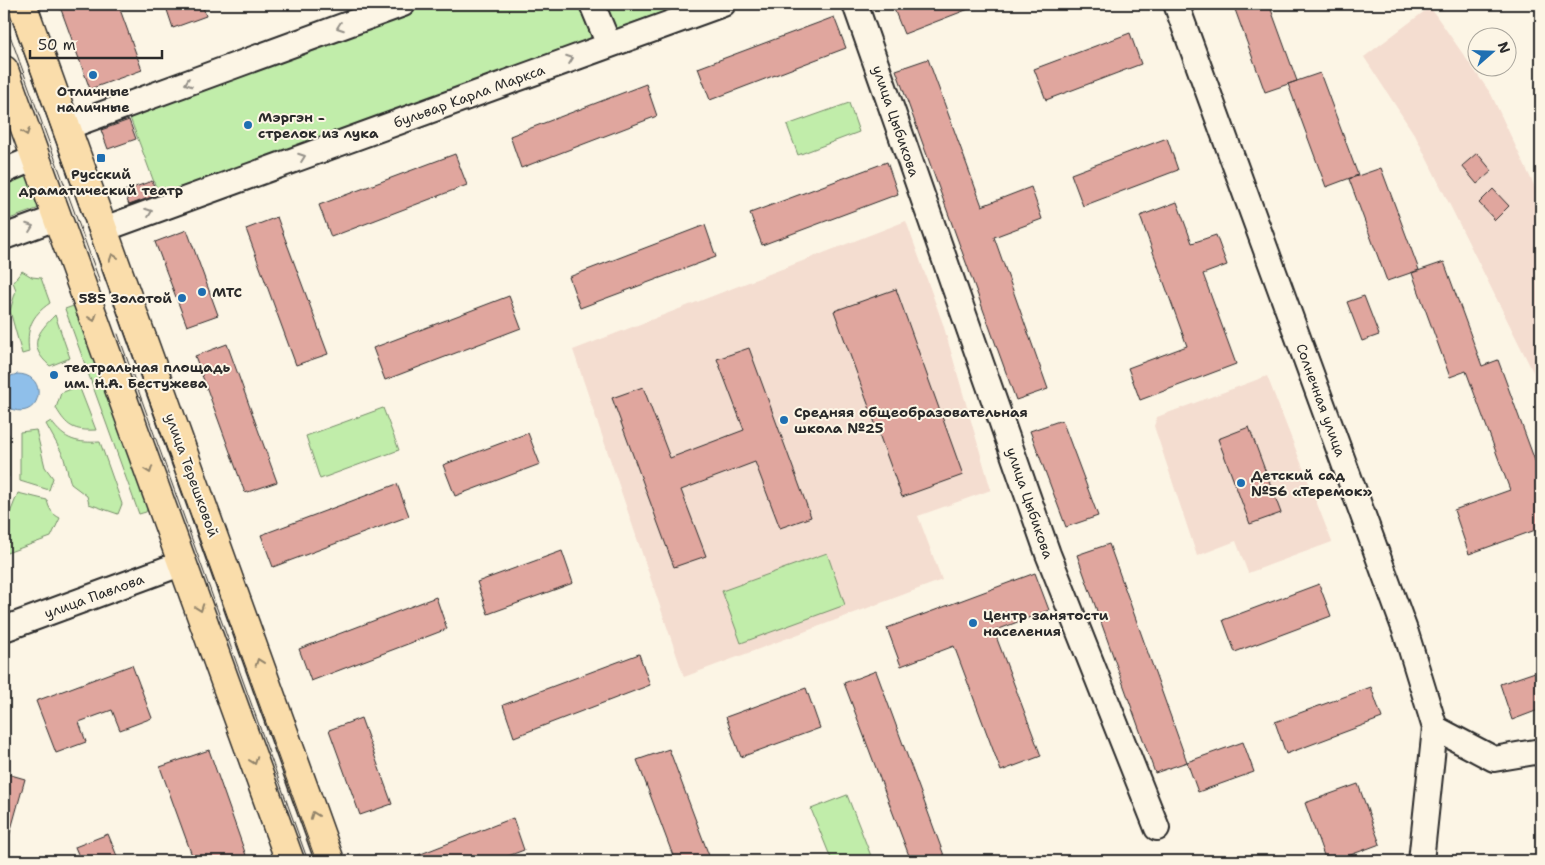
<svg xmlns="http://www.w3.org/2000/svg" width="1545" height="865" font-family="'Shantell Sans',sans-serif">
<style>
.built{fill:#f4ddd0}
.green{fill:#c1edaa;stroke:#768c6a}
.water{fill:#8fbfea;stroke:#67849e}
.building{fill:#e0a69e;stroke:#2b2b2b}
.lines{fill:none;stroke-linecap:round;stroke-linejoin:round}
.minor-casing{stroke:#2b2b2b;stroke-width:28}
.major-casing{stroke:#2b2b2b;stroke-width:31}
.minor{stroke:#fcf5e5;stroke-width:24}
.major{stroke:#faddab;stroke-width:28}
.tram{stroke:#2b2b2b;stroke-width:1}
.oneway{stroke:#949088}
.oneway2{stroke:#92846b}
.poi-dot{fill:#1f6fb2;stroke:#fcf5e5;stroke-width:2}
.labels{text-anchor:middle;stroke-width:4;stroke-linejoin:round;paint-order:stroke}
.poi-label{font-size:14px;font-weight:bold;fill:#2b2b2b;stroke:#fcf5e5;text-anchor:start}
.street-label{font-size:14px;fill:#2b2b2b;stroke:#fcf5e5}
</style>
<rect width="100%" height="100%" fill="#fcf5e5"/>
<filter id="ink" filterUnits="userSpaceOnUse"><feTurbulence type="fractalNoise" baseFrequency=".02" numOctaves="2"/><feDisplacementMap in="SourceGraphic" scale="10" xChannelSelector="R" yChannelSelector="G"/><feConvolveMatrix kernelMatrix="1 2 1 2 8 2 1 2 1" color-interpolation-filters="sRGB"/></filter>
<g filter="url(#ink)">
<path class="built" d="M 1430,7 L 1491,94 L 1541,200 L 1541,388 L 1416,137 L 1364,57 Z
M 906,221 L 943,324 L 991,490 L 918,516 L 942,580 L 684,677 L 573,350 Z
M 1267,376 L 1332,542 L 1248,573 L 1236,541 L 1197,556 L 1154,426 L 1157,417 Z"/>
<path class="green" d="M 431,4 L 580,4 L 591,36 L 587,42 L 161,201 L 129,115 Z
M 603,4 L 686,4 L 617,28 L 613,27 Z
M 849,103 L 859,132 L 798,155 L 787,125 Z
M 30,175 L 42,207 L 4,221 L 4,184 Z
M 22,271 L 32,277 L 41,278 L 50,303 C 31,316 26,329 29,352 L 22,354 L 10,311 L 16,290 L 13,282 Z
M 79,304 L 150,502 L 146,512 L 139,514 L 65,309 Z
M 55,315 L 70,358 L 50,366 C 27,346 37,333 55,315 Z
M 79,386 L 96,430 C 74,431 67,427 56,408 L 61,393 Z
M 383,408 L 399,450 L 320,479 L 306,436 Z
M 51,421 C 65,441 77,443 100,442 L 122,504 L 118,514 L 89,504 L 87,496 L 71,484 L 63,455 L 46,424 Z
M 36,430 L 45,467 L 53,478 L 49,490 L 20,481 L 20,432 Z
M 9,434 L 9,477 L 4,474 L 4,435 Z
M 18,493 L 47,500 C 49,509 52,514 60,518 L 51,537 L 4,554 L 4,528 Z
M 827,553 L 845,605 L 741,643 L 722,591 Z
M 847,795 L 873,861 L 832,861 L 811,809 Z"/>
<path class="water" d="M 17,374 C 51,374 41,423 9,408 L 4,410 L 4,383 L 11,376 Z"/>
<path class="building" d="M 59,4 L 118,4 L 142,70 L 90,89 Z
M 165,4 L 202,4 L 206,16 L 173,28 Z
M 892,4 L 979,4 L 979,5 L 904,34 Z
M 1233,4 L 1269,4 L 1297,81 L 1265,92 Z
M 834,17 L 846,48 L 710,100 L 698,68 Z
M 1130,33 L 1141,64 L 1046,100 L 1034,69 Z
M 928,59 L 982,206 L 1031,187 L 1042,219 L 994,237 L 1048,389 L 1016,400 L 896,70 Z
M 1320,73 L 1358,175 L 1326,187 L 1288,84 Z
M 646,84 L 657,116 L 521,168 L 510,136 Z
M 129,120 L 136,139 L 108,149 L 101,130 Z
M 1167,138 L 1178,170 L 1083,206 L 1071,174 Z
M 1477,153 L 1492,171 L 1477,184 L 1462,166 Z
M 455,154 L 467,185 L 331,237 L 319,205 Z
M 887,162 L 898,194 L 762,245 L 750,213 Z
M 1381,168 L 1419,270 L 1387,281 L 1349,179 Z
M 152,181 L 157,195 L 129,205 L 124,191 Z
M 1493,189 L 1509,206 L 1495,220 L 1479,203 Z
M 1177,202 L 1192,243 L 1216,235 L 1227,265 L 1203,274 L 1236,364 L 1140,400 L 1128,368 L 1187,346 L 1140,216 Z
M 277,217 L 328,354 L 296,365 L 246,229 Z
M 705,225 L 716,257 L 580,308 L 569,277 Z
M 187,230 L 218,315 L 187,326 L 155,242 Z
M 1444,262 L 1482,366 L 1498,360 L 1541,477 L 1541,528 L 1469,554 L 1454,510 L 1510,490 L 1466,371 L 1450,377 L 1412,273 Z
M 896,289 L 963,475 L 902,497 L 834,311 Z
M 509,296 L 521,328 L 385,380 L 373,348 Z
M 1364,296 L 1379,335 L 1362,341 L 1347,302 Z
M 227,344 L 277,482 L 245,493 L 195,356 Z
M 749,348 L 811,517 L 780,528 L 755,462 L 681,490 L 706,556 L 674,567 L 612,398 L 643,387 L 670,458 L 744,430 L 717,359 Z
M 1062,420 L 1098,516 L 1066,527 L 1030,431 Z
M 1249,427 L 1281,513 L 1250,524 L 1218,439 Z
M 528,433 L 540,464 L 455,496 L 443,465 Z
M 397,484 L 409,516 L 273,567 L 261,535 Z
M 1109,544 L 1187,762 L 1155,773 L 1077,555 Z
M 562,551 L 573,583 L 488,614 L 477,582 Z
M 1035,573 L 1049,610 L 994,631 L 1041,756 L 1001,771 L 954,646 L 901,666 L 887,628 Z
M 1319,584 L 1331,616 L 1235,652 L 1223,620 Z
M 436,597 L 447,629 L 311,681 L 299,649 Z
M 639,654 L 650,685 L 514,737 L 503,705 Z
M 132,665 L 152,718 L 120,730 L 112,710 L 79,722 L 86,742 L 56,753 L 36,701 Z
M 1541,670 L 1541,709 L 1512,720 L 1500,684 Z
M 876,671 L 946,861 L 911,861 L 844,683 Z
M 1371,687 L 1382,718 L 1286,754 L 1275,722 Z
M 806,688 L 820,728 L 741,757 L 726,717 Z
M 361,718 L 392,804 L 360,815 L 329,730 Z
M 1243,742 L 1254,772 L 1198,792 L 1187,762 Z
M 669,749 L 711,861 L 675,861 L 637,760 Z
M 209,750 L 248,861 L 194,861 L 160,767 Z
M 4,773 L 25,779 L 8,840 L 4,840 Z
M 1358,784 L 1380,844 L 1334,861 L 1326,861 L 1305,803 Z
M 513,818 L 524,850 L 495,861 L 403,861 Z
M 108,834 L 119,861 L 81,861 L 75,847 Z"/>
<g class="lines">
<g class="minor-casing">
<path id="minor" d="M 592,4 L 609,45
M 855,4 L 1048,554 L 1157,828
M 1176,4 L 1406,633 L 1435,728 L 1421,861
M 67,127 L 403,4
M 4,171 L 35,158
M 104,229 L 723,4
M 4,237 L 56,218
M 4,629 L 183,563
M 1435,728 L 1494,759 L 1541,751"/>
</g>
<g class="major-casing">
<path id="major" d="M 22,4 L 330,861
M 4,70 L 290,861"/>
</g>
<use href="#minor" class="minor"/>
<use href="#major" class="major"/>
<path class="tram" d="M 6,4 L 316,861
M 4,19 L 100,282
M 118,334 L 308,861"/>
</g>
<defs><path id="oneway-chevron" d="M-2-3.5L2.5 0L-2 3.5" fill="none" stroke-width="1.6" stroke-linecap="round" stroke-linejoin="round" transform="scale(1.25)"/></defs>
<g class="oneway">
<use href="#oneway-chevron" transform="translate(340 27) rotate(160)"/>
<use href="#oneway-chevron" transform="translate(570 59) rotate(-20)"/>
<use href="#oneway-chevron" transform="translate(188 83) rotate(160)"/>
<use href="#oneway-chevron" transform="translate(302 157) rotate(-20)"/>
<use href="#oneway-chevron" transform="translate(149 212) rotate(-20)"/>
<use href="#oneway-chevron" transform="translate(30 227) rotate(-20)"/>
</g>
<g class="oneway2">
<use href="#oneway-chevron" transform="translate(26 132) rotate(70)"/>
<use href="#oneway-chevron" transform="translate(113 257) rotate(-109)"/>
<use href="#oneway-chevron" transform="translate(93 318) rotate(70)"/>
<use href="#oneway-chevron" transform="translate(149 470) rotate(70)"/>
<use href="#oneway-chevron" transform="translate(200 608) rotate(70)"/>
<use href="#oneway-chevron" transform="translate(259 662) rotate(-110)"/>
<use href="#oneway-chevron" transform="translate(254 761) rotate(70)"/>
<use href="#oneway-chevron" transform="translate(314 815) rotate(-110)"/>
</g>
</g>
<g class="poi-dot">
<circle cx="93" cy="75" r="5"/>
<circle cx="248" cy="125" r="5"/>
<rect x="96" y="153" width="10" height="10" rx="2.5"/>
<circle cx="202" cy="292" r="5"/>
<circle cx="182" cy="298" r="5"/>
<circle cx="54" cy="375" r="5"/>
<circle cx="784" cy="420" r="5"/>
<circle cx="1241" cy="483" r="5"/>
<circle cx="973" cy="623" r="5"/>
</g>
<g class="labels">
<g class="poi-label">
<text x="93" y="96" text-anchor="middle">Отличные<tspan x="93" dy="16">наличные</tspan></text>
<text x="258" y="122">Мэргэн -<tspan x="258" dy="16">стрелок из лука</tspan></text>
<text x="101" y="179" text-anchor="middle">Русский<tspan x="101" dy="16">драматический театр</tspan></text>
<text x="212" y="297">МТС</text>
<text x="172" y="303" text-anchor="end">585 Золотой</text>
<text x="64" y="372">театральная площадь<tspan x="64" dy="16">им. Н.А. Бестужева</tspan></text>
<text x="794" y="417">Средняя общеобразовательная<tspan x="794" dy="16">школа №25</tspan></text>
<text x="1251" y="480">Детский сад<tspan x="1251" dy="16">№56 «Теремок»</tspan></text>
<text x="983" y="620">Центр занятости<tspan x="983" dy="16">населения</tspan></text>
</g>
<g class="street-label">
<text transform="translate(469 96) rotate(-20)" y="5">бульвар Карла Маркса</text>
<text transform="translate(896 121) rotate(71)" y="5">улица Цыбикова</text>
<text transform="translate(1321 400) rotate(70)" y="5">Солнечная улица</text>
<text transform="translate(192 475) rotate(70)" y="5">улица Терешковой</text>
<text transform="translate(1030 503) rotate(71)" y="5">улица Цыбикова</text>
<text transform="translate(94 596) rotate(-20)" y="5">улица Павлова</text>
</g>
</g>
<rect width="1545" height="865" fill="none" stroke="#fcf5e5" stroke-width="20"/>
<rect x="10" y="10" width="1525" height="845" fill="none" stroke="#2b2b2b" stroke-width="2" filter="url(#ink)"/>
<g transform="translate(1492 52) rotate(70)"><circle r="24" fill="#fcf5e5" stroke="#a8a49b"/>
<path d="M0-4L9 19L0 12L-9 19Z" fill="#1f6fb2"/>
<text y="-8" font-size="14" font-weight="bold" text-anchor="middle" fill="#2b2b2b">N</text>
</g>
<path d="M30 50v8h132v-8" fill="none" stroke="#2b2b2b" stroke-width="2.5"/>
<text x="38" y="50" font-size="15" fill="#2b2b2b" stroke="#fcf5e5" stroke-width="4" paint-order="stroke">50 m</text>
</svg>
